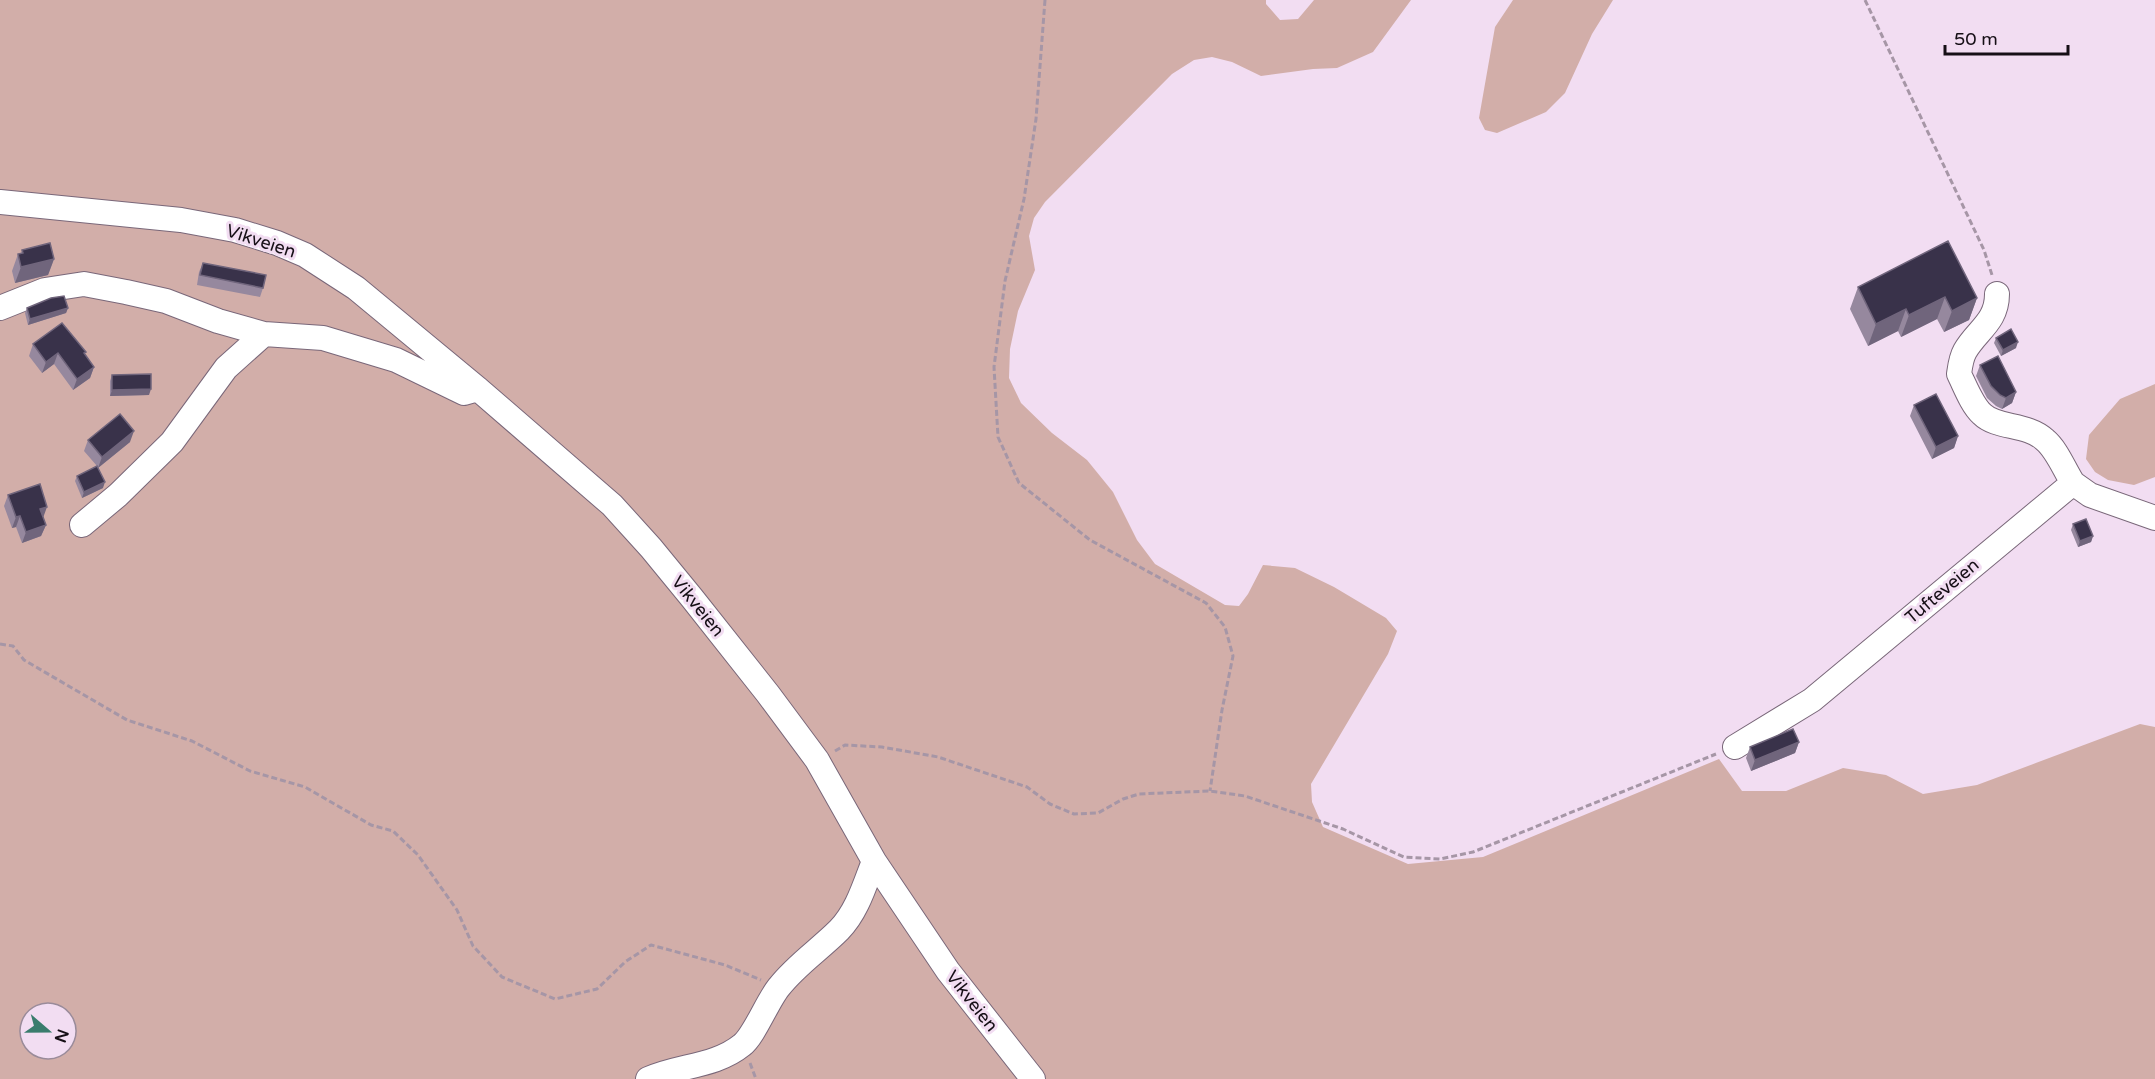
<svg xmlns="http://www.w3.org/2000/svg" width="2155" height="1079" font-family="'Varela Round',sans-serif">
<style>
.green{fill:#d2aea9;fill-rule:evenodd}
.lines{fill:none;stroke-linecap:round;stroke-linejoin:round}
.minor-casing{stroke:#796779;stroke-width:26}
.path{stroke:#a696a6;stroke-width:3;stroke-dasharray:6 3;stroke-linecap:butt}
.minor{stroke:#fff;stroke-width:24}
.wall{fill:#96889e}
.shaded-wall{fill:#70657c}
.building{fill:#39324a;stroke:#70657c;stroke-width:1.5}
.labels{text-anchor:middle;stroke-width:6;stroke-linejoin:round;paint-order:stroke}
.street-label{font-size:18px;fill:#160f16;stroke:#f2ddf2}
</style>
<rect width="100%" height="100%" fill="#f2ddf2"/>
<path class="green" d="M 0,0 L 1266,0 L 1266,4 L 1280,20 L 1298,19 L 1314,0 L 1411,0 L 1373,52 L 1337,68 L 1313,69 L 1261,76 L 1232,62 L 1212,57 L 1194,60 L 1172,74 L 1045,202 L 1034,218 L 1029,236 L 1035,270 L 1018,311 L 1010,349 L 1009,378 L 1021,403 L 1052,433 L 1087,460 L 1113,492 L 1137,540 L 1155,564 L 1225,605 L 1239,606 L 1248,594 L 1263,565 L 1295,568 L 1334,587 L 1386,618 L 1397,631 L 1388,654 L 1311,784 L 1312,802 L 1323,827 L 1408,864 L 1483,857 L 1719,759 L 1742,791 L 1786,791 L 1843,768 L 1886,775 L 1923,794 L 1977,785 L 2140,724 L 2155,727 L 2155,1079 L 0,1079 ZM 30,1013 L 66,1013 L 66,1049 L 30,1049 Z
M 1513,0 L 1613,0 L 1592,34 L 1565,93 L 1546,112 L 1497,133 L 1485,130 L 1479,118 L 1495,27 Z
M 2155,384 L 2155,477 L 2134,485 L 2108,480 L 2095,472 L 2086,459 L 2089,435 L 2120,399 Z"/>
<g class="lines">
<g class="minor-casing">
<path id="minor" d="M 0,202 L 181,220 L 235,230 L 277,243 L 305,255 L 356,288 L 478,389 L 612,505 L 651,548 L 692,598 L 768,694 L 817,760 L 874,861 L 948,971 L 1033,1079
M 1997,294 C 1997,322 1977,330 1965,351 C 1961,358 1960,367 1959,374 C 1965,386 1972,405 1982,414 C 1997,429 2027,423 2045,440 C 2057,450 2064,469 2073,483
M 0,308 L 45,290 L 84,284 L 126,292 L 166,301 L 218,321 L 264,334 L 323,338 L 396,360 L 464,393 L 478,389
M 82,525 L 118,495 L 172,442 L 226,368 L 264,334
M 1735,747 L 1812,700 L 2073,483 L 2090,495 L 2155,518
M 648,1079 C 679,1065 715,1067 742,1045 C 754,1036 768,1000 779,987 C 796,965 819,950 839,930 C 857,912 865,884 874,861"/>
</g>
<path class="path" d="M 1045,0 L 1036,119 L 1024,199 L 1005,281 L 994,367 L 998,437 L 1019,483 L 1090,540 L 1206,603 L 1225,627 L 1233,656 L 1222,710 L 1210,791
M 1865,0 L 1984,250 L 1992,275
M 0,644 L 13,646 L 24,660 L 127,720 L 192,741 L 250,771 L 305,787 L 371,825 L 393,831 L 418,855 L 457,910 L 473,946 L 502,977 L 555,999 L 597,989 L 625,962 L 651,945 L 725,965 L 761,980
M 835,751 L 845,745 L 882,747 L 938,757 L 1027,787 L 1050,804 L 1074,814 L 1098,813 L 1123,799 L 1139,794 L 1210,791 L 1245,796 L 1343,829 L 1404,857 L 1440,859 L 1473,852 L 1716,754
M 750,1063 L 756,1079"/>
<use href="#minor" class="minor"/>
</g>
<path class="wall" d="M 22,250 L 54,259 L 48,275 L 15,283 L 12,271 L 18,254 L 21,254 Z
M 203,263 L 263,288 L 260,297 L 197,285 L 199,272 Z
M 1858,287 L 1977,298 L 1969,320 L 1944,332 L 1937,319 L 1901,337 L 1898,331 L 1868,346 L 1850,309 Z
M 27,308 L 68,308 L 66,313 L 28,325 L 25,313 Z
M 1996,338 L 2016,348 L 2001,356 L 1994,343 Z
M 33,344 L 85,354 L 94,367 L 90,378 L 73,390 L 54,364 L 42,373 L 29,356 Z
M 1980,365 L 2016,392 L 2012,403 L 2002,409 L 1996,406 L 1987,398 L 1976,376 Z
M 112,375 L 149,395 L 110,396 L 110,381 Z
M 1914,405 L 1958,436 L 1954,448 L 1932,459 L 1910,416 Z
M 88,440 L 130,442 L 98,468 L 103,488 L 82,498 L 75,481 L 77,476 L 97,466 L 84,451 Z
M 8,495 L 43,518 L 46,525 L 41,536 L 22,543 L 16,527 L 12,528 L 4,506 Z
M 2073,524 L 2093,536 L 2091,542 L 2078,547 L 2071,530 Z
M 1799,742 L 1795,753 L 1751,771 L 1746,758 L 1750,747 Z"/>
<path class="shaded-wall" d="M 54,259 L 48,275 L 15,283 L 21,267 Z
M 1945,297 L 1937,319 L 1901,337 L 1909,315 Z
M 1977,298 L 1969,320 L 1944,332 L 1952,311 Z
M 68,308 L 66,313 L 28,325 L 30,319 Z
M 1906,309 L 1898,331 L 1868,346 L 1876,324 Z
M 2018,342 L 2016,348 L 2001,356 L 2003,350 Z
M 58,353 L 54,364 L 42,373 L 46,362 Z
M 94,367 L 90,378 L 73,390 L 77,379 Z
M 151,389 L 149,395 L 110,396 L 112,390 Z
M 2016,392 L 2012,403 L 2002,409 L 2006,398 Z
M 134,431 L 130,442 L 98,468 L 102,457 Z
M 1958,436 L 1954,448 L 1932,459 L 1936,447 Z
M 105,482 L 103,488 L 82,498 L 84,492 Z
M 47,507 L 43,518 L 40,509 Z
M 20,516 L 16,527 L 12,528 L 16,517 Z
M 46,525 L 41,536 L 22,543 L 26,532 Z
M 2093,536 L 2091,542 L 2078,547 L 2080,541 Z
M 1799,742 L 1795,753 L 1751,771 L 1755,760 Z"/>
<path class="building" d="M 1948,241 L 1977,298 L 1952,311 L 1945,297 L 1909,315 L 1906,309 L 1876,324 L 1858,287 Z
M 50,243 L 54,259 L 21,267 L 18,254 L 23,253 L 22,250 Z
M 203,263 L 266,275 L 263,288 L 200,275 Z
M 64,296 L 68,308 L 30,319 L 27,308 L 51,298 Z
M 62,323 L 86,352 L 84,353 L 94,367 L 77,379 L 58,353 L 46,362 L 33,344 Z
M 2011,329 L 2018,342 L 2003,350 L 1996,338 Z
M 1998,356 L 2016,392 L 2006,398 L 2000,395 L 1991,386 L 1980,365 Z
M 151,374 L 151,389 L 112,390 L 112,375 Z
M 1936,394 L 1958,436 L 1936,447 L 1914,405 Z
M 120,414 L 134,431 L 102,457 L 88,440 Z
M 97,466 L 105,482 L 84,492 L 77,476 Z
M 40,484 L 47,507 L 40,509 L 46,525 L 26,532 L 20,516 L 16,517 L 8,495 Z
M 2086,519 L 2093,536 L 2080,541 L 2073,524 Z
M 1793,729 L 1799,742 L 1755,760 L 1750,747 Z"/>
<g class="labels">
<g class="street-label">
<text transform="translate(261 241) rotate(18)" y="6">Vikveien</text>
<text transform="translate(1942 591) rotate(-40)" y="6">Tufteveien</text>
<text transform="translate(698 606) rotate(51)" y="6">Vikveien</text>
<text transform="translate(972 1001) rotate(52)" y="6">Vikveien</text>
</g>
</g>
<g transform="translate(48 1031) rotate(110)"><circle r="28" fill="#f2ddf2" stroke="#9a8b9a" stroke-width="1.5"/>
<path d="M0-4.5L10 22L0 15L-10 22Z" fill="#3a7c6d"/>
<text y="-9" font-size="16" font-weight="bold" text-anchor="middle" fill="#160f16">N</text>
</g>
<path d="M1945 45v9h123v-9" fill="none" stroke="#160f16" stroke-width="3"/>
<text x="1954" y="45" font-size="18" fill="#160f16" stroke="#f2ddf2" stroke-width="4.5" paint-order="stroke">50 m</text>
</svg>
